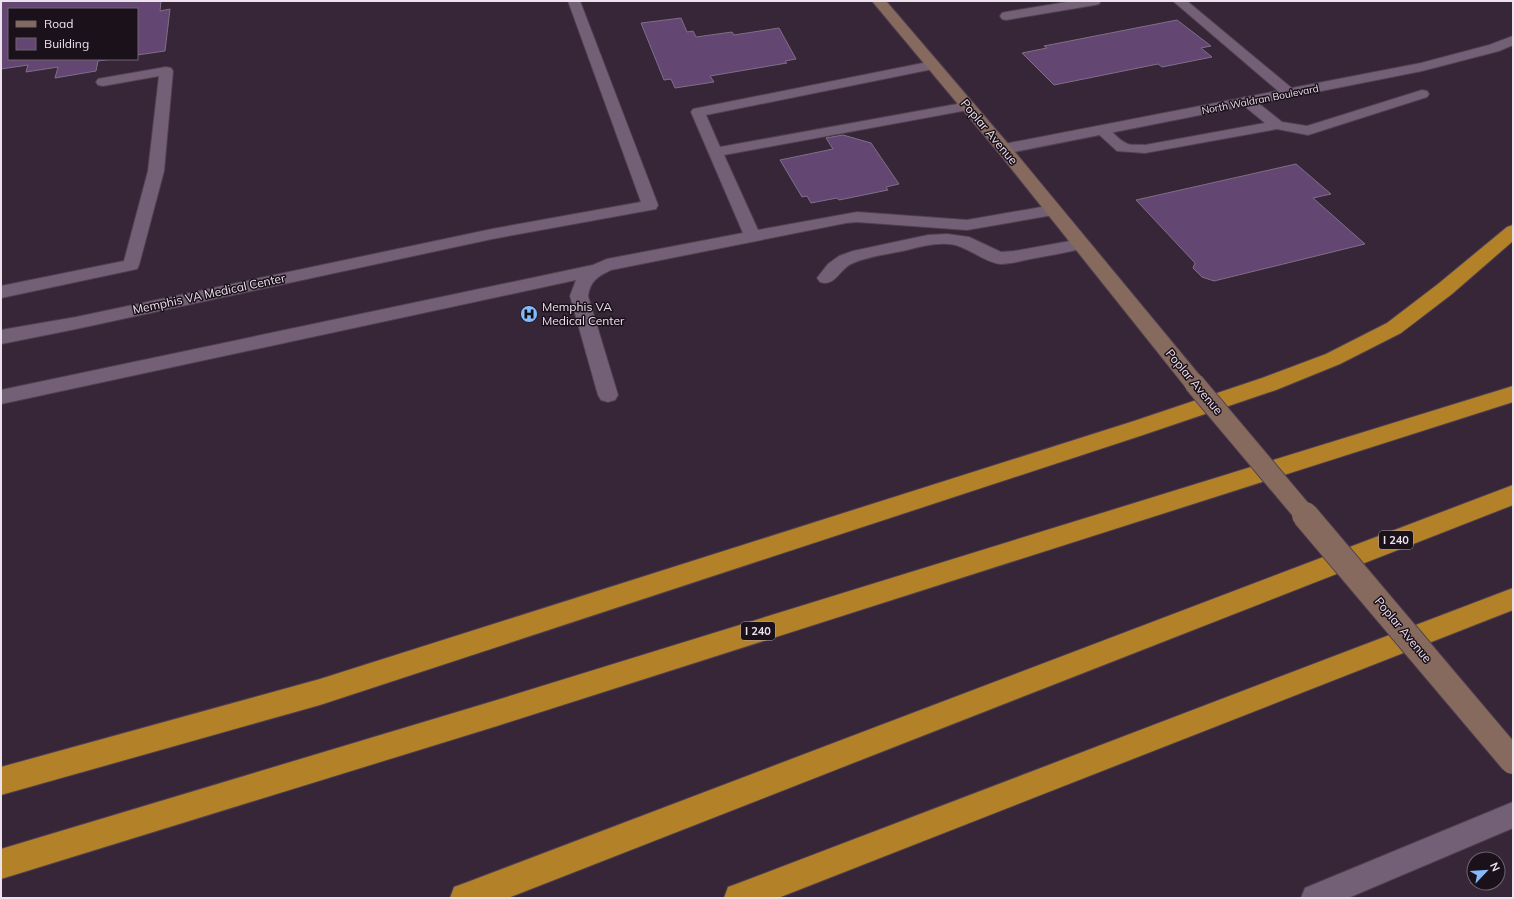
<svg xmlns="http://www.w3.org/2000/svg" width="1514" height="899" font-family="Mulish,sans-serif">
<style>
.building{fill:#644673;stroke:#7f6f87}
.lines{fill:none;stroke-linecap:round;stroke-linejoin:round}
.lane-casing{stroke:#504051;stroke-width:2}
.street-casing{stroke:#504051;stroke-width:2}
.secondary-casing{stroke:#504051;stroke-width:2}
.highway-casing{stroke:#504051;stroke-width:2}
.lane{fill:#746076;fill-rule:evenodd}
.street{fill:#746076;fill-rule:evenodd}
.secondary{fill:#876a5e;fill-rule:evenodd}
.highway{fill:#b38127;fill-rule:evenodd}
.secondary-bridge-far1-casing{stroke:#504051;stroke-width:22;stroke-linecap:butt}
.secondary-bridge-casing{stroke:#504051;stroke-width:28;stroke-linecap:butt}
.secondary-bridge-far1{stroke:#876a5e;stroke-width:20}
.secondary-bridge{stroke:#876a5e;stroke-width:26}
.labels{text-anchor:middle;stroke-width:3;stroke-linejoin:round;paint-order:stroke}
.far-street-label{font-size:10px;fill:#ede1ee;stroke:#1a111a}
.shield{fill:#1a111a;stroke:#aea3ae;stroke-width:1}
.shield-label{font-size:11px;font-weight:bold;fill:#ede1ee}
.street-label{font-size:12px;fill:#ede1ee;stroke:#1a111a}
.poi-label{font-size:12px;fill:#ede1ee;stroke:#1a111a;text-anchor:start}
</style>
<rect width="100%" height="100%" fill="#372538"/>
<path class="building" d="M 1,1 L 161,1 L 160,11 L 170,9 L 165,51 L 137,55 L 137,9 L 9,9 L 9,59 L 113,59 L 98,61 L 96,71 L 55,78 L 58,67 L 26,72 L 28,65 L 1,69 Z
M 681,18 L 687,32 L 693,31 L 696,37 L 732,32 L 734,35 L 779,28 L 796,59 L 785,61 L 787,63 L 710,76 L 714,82 L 675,88 L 671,79 L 664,80 L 641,23 Z
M 1177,20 L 1211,46 L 1201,48 L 1212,57 L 1162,67 L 1158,64 L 1054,85 L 1022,53 L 1047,48 L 1044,46 Z
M 843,135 L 871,143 L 899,184 L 886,187 L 888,190 L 839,200 L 837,198 L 811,203 L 807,196 L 802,197 L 780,160 L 833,149 L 826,138 Z
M 1296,164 L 1331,194 L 1313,198 L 1365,244 L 1214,281 L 1202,277 L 1193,268 L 1195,263 L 1136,200 Z"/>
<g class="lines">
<g class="lane-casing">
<path id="lane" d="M 568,1 L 580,1 L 658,205 L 656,209 L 492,239 L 76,329 L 1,344 L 1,330 L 76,317 L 492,229 L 641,202 Z
M 1073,1 L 1101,1 L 1099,4 L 1095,5 L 1006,20 L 1002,19 L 1000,16 L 1002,13 L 1006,12 Z
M 1173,1 L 1187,1 L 1294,90 L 1296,93 L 1294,96 L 1289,97 L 1284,96 Z
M 933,61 L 938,62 L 940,65 L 938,68 L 706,115 L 720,147 L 968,102 L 973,103 L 975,106 L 973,109 L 968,110 L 724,155 L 758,230 L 857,212 L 967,220 L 1053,205 L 1059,206 L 1061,210 L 1059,214 L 967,230 L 857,222 L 846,223 L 611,270 C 598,276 590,281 588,296 L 618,395 L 615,400 L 608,402 L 601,400 L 598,395 L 570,296 L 576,280 L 1,404 L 1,390 L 593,265 L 607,259 L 743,233 L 691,112 L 693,109 Z
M 166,67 L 171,68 L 173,71 L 164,171 L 139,265 L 137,269 L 1,298 L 1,286 L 124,261 L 148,171 L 159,76 L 103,86 L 98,85 L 96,82 L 98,79 L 103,78 Z
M 1422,90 L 1427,91 L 1429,94 L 1427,97 L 1308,135 L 1277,129 L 1145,153 L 1117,151 L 1094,130 L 1096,127 C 1110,123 1114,138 1126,143 C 1130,146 1140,144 1145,145 L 1265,123 L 1242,104 L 1240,101 L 1242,98 L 1247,97 L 1252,98 L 1282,122 L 1307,126 Z
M 947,234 L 969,237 L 1001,252 L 1014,251 L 1081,239 L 1087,240 L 1089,244 L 1087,248 L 1081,249 C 1064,253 1047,256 1030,259 C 1021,261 1010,264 1000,264 C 986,262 974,252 961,247 C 945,240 923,246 907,250 C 890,254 868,256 851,264 C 839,270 835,287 820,282 L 817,278 L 828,264 L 839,256 L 853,251 L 928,235 Z
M 1513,802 L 1513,828 L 1348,898 L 1301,898 L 1305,888 Z"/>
</g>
<g class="street-casing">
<path id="street" d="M 1513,36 L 1513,45 L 1499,51 L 1422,71 L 1004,154 L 998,152 L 996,149 L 998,146 L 1004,144 L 1421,63 L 1489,45 Z"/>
</g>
<g class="secondary-casing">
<path id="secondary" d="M 872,1 L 886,1 L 1010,146 L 1201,377 L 1204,383 L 1201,389 L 1194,391 L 1187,389 L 998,152 Z"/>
</g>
<g class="highway-casing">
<path id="highway" d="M 1513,225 L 1513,241 L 1452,294 L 1401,333 L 1340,364 L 1276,390 L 1143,435 L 320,705 L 1,795 L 1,767 L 320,679 L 1134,421 L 1262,378 L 1326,354 L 1387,323 L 1438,284 L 1507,227 Z
M 1513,386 L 1513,402 L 497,726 L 1,879 L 1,849 L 497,700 Z
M 1513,485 L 1513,505 L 508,898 L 450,898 L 454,887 L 465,883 Z
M 1513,588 L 1513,610 L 778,898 L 724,898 L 728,887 L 739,883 Z"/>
</g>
<use href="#lane" class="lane"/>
<use href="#street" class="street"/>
<use href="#secondary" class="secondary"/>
<use href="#highway" class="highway"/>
<g class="secondary-bridge-far1-casing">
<path id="secondary-bridge-far1" d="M 1194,383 L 1306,516"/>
</g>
<g class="secondary-bridge-casing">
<path id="secondary-bridge" d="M 1305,515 L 1513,761"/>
</g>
<use href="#secondary-bridge-far1" class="secondary-bridge-far1"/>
<use href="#secondary-bridge" class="secondary-bridge"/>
</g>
<defs>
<g id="hospital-disc" transform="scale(0.9)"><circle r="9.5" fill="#85bbfb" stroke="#1a111a"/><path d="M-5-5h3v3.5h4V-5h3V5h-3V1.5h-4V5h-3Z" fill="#111"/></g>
</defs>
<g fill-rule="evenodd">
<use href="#hospital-disc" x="529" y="314"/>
</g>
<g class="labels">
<g class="far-street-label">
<text transform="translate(1260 99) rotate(-11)" y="4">North Waldran Boulevard</text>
</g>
<g class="shield">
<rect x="1379" y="531" width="34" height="18" rx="3"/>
<rect x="741" y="622" width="34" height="18" rx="3"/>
</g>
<g class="shield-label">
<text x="1396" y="544">I 240</text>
<text x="758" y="635">I 240</text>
</g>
<g class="street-label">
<text transform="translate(989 132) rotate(50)" y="4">Poplar Avenue</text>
<text transform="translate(209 294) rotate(-12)" y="4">Memphis VA Medical Center</text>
<text transform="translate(1194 382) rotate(50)" y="4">Poplar Avenue</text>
<text transform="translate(1403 630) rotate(50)" y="4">Poplar Avenue</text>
</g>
<g class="poi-label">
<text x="542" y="311">Memphis VA<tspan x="542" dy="14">Medical Center</tspan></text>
</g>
</g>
<rect width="1514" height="899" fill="none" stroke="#ede1ee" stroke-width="4"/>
<rect x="8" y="8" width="130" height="52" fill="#1a111a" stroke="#6e646f"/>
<rect x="16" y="21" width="20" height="6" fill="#876a5e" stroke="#6e646f"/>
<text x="44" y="28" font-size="12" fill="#ede1ee">Road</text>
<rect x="16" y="38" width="20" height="12" fill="#644673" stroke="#6e646f"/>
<text x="44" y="48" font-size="12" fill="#ede1ee">Building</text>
<g transform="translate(1486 871) rotate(65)"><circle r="19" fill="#1a111a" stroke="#6e646f"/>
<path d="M0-3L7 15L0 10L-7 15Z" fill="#85bbfb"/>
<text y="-6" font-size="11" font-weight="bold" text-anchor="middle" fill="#ede1ee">N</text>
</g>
</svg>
